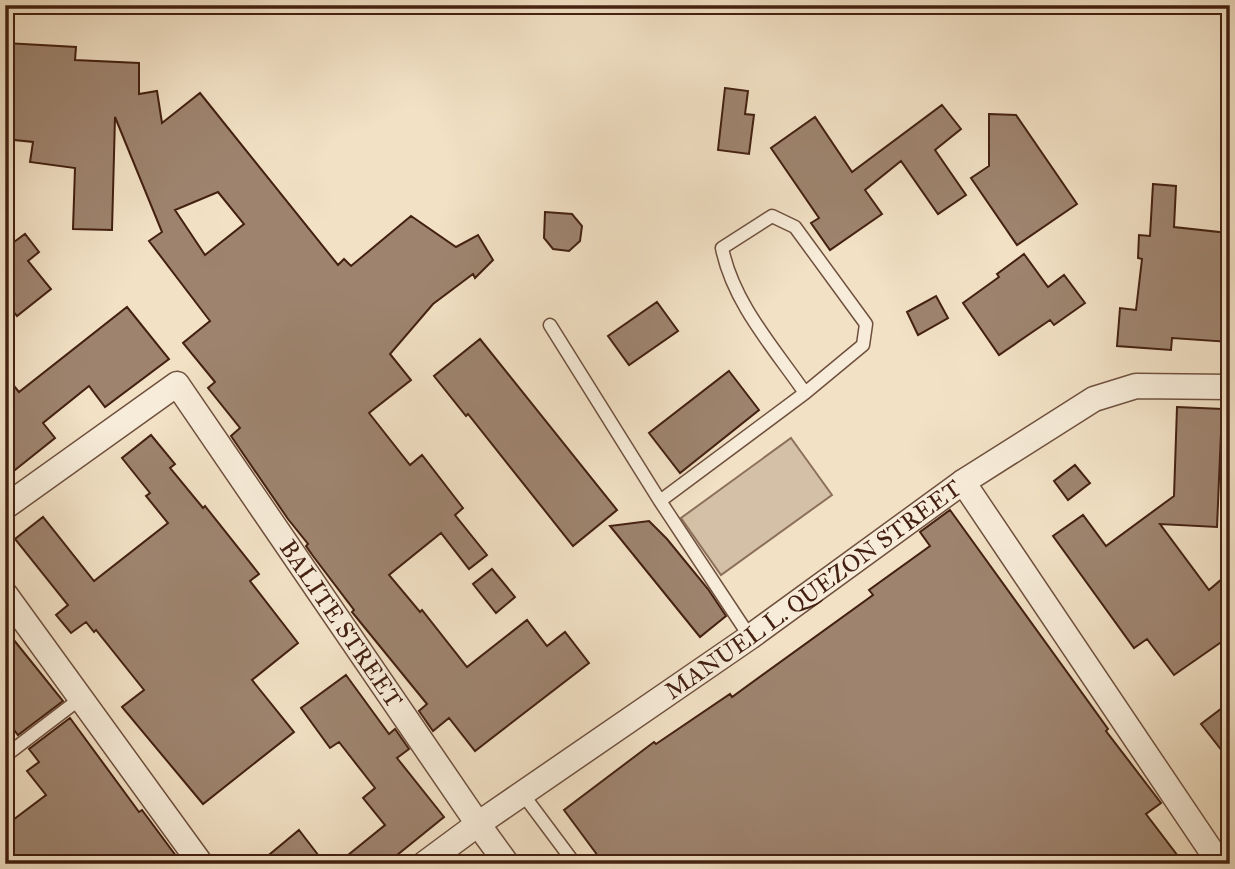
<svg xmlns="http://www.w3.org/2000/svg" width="1235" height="869" font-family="'IM FELL Great Primer',serif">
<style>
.park{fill:#d4c0a6;stroke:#8c705c;stroke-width:2}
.building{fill:#9e846f;stroke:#432011;stroke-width:2;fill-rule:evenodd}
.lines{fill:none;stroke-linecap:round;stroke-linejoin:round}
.service-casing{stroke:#6f503e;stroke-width:15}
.minor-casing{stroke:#6f503e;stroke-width:27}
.service{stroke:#f7ecd9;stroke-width:12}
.minor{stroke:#f7ecd9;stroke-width:24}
.labels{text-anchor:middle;stroke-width:7;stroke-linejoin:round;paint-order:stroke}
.street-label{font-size:24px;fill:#432011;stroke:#f7ecd9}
</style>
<rect width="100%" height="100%" fill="#f2e1c5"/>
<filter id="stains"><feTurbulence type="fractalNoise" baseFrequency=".00286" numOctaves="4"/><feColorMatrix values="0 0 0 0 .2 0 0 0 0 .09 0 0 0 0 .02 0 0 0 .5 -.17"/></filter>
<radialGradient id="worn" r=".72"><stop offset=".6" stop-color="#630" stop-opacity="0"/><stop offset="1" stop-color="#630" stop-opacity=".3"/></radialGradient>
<path class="park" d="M 791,438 L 832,495 L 721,575 L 681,518 Z"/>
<path class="building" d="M 5,43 L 76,47 L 75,60 L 139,63 L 139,94 L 157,91 L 162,123 L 200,93 L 338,265 L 344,259 L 351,266 L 411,216 L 456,247 L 478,235 L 493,260 L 475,278 L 473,274 L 433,304 L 390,354 L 411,380 L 369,413 L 410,465 L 422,455 L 463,508 L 455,515 L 487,555 L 469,569 L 441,533 L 389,575 L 420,612 L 422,610 L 467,667 L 527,620 L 547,646 L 565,632 L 589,663 L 475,751 L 449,718 L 433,731 L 419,711 L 427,704 L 352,612 L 354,610 L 313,556 L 306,546 L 308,544 L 288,519 L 231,436 L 240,428 L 208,388 L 215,382 L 183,343 L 210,321 L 149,241 L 162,232 L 115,117 L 112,230 L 73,229 L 75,168 L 30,162 L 33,142 L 5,139 ZM 218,192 L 244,224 L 205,255 L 175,210 Z
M 725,88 L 748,91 L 745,114 L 754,115 L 749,154 L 718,150 Z
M 942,105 L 961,129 L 935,150 L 966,195 L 938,214 L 901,161 L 865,190 L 882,214 L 830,250 L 811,223 L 819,218 L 771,148 L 815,117 L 852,172 Z
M 989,114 L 1016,115 L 1077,204 L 1017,245 L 971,178 L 989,166 Z
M 1153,184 L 1176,186 L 1174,227 L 1228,233 L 1221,282 L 1230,283 L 1230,342 L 1172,338 L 1171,350 L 1117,346 L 1120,308 L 1136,310 L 1142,259 L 1138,258 L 1139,235 L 1150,236 Z
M 545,212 L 572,214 L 582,226 L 580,241 L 569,251 L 553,249 L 544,238 Z
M 5,232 L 14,242 L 25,234 L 39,252 L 28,261 L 51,289 L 17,316 L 5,301 Z
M 1024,254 L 1048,287 L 1064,275 L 1085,303 L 1054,325 L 1050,320 L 999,355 L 963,303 L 999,277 L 997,274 Z
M 936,296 L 948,318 L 918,335 L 907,312 Z
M 657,302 L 678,331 L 629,365 L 608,336 Z
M 127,307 L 169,359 L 105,407 L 89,386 L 43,423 L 55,438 L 5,478 L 5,375 L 19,392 Z
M 480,339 L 617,510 L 573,546 L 468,414 L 466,416 L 434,376 Z
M 729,371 L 759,410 L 680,473 L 649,433 Z
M 1177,407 L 1222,409 L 1217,527 L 1160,524 L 1209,590 L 1230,572 L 1230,636 L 1174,675 L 1147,639 L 1134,648 L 1053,536 L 1083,515 L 1106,546 L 1174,496 Z
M 151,435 L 175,464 L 170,468 L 203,508 L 205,506 L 259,574 L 250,581 L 298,643 L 252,680 L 294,732 L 203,804 L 122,707 L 144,690 L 96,630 L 94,632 L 86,622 L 71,633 L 56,615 L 68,605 L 15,539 L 43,517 L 94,581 L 168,523 L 146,496 L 150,493 L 122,458 Z
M 1075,465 L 1090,483 L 1068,500 L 1054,481 Z
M 950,510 L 1108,729 L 1106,731 L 1161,803 L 1146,814 L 1184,864 L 604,864 L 564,810 L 654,742 L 656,744 L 730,694 L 732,697 L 873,595 L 869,590 L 930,546 L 920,532 Z
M 649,521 L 667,539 L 708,589 L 726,616 L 700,637 L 610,526 Z
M 492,569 L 515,597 L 496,613 L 473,584 Z
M 5,629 L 63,701 L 18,735 L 5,718 Z
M 346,675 L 389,734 L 395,729 L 409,749 L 397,758 L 444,817 L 386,864 L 337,864 L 385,825 L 363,798 L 375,788 L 339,742 L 330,748 L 301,708 Z
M 1230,702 L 1230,761 L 1201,724 Z
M 70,718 L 139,812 L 142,810 L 182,864 L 5,864 L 5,826 L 46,795 L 27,771 L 39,762 L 29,749 Z
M 299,830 L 325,864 L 258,864 Z"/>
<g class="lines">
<g class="service-casing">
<path id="service" d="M 550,325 L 660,501 L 750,637
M 660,501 L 805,393 L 863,345 L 866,324 L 795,227 L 772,216 L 722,248 C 733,303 774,348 805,393
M 5,756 L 81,698
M 522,793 L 575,864"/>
</g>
<g class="minor-casing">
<g id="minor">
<path d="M 963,482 L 1220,864"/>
<path id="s1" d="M 5,507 L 177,384 L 478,824 L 507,864"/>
<path d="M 5,594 L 201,864"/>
<path id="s2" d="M 424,864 L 478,824 L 750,637 L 963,482 L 1094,399 L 1136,386 L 1230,387"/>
</g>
</g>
<use href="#service" class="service"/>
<use href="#minor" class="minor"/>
</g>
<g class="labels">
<g class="street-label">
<text dy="8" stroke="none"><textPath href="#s2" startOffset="476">MANUEL L. QUEZON STREET</textPath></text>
<text dy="8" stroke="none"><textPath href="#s1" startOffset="502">BALITE STREET</textPath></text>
</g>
</g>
<rect width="1235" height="869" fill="none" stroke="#f2e1c5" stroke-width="28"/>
<rect x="7" y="7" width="1221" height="855" fill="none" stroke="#432011" stroke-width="3.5"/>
<rect x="14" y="14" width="1207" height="841" fill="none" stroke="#432011" stroke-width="2"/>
<rect width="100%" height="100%" filter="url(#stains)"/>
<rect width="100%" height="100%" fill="url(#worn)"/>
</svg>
